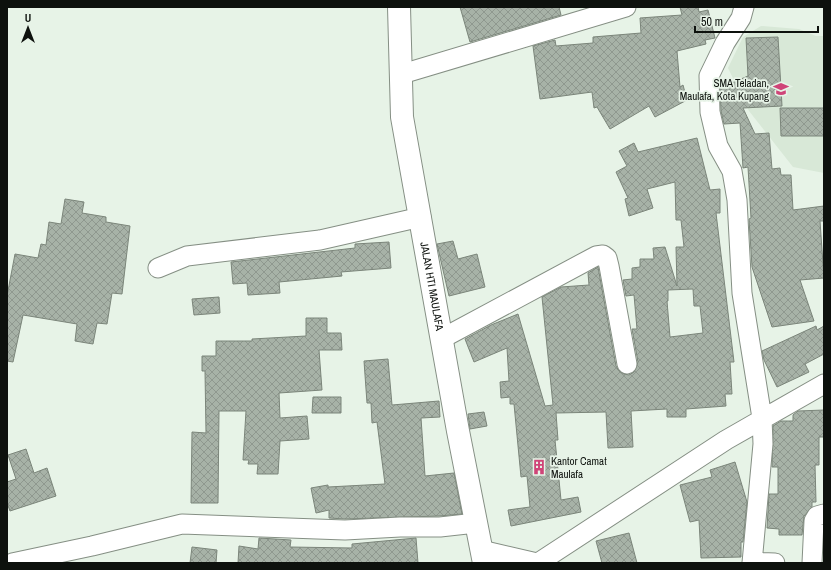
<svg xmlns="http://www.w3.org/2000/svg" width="831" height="570" font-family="'Archivo Narrow',sans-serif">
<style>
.built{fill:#d8e8d7}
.building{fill:url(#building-cross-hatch);stroke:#7b857a;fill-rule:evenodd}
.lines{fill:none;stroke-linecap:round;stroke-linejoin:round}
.minor-casing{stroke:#858f84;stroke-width:21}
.tertiary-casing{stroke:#858f84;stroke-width:24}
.minor{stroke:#fff;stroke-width:19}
.tertiary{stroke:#fff;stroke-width:22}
.labels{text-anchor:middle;stroke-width:3.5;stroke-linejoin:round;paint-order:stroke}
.poi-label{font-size:11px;fill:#0d110d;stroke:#e7f3e7;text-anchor:end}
.street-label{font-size:11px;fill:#0d110d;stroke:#e7f3e7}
</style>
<defs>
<pattern id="building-cross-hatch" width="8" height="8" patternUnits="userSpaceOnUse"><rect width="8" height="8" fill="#a7b2a7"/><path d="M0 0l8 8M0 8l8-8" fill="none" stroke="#8f988f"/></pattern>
</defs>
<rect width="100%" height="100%" fill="#e7f3e7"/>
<path class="built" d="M 761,26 L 799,29 L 816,36 L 824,36 L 824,173 L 793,167 L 749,111 L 728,68 L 743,37 Z"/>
<path class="building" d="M 460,7 L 559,7 L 561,15 L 470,42 Z
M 680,7 L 698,7 L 699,12 L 708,10 L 715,38 L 705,40 L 706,44 L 677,51 L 680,87 L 683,85 L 687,100 L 655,117 L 649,106 L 610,129 L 597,107 L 594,108 L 592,92 L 540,99 L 533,46 L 555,40 L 556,46 L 593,43 L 593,37 L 641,33 L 640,18 L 682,15 Z
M 778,37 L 782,106 L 743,108 L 755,134 L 769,133 L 772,169 L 780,168 L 781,175 L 791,175 L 793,210 L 824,206 L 824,221 L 820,221 L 824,278 L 800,280 L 814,321 L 772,327 L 752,267 L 749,219 L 751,218 L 748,167 L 743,168 L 740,123 L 724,124 L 721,111 L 720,88 L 748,76 L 746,38 Z
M 780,108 L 824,108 L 824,136 L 781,136 Z
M 697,138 L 710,190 L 720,189 L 720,213 L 716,213 L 734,362 L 730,362 L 732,394 L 725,394 L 726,406 L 686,409 L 686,417 L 667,417 L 667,409 L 631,411 L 633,447 L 608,448 L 606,412 L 556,413 L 558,440 L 555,440 L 561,500 L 578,497 L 581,512 L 511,526 L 508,510 L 530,507 L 527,476 L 521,477 L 514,404 L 510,404 L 510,397 L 501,398 L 500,382 L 509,381 L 507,348 L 474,362 L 465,339 L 491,325 L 518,314 L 545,406 L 553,405 L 542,297 L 561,287 L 589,285 L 588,273 L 598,267 L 616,366 L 619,371 L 624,374 L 629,375 L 634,372 L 638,362 L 632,329 L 637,329 L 634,295 L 626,296 L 623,280 L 632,279 L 632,268 L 640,267 L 640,259 L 654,259 L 653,248 L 665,247 L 677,286 L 676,247 L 684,247 L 681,220 L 676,220 L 675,182 L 647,189 L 653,208 L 629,216 L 625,199 L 628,198 L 616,172 L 627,166 L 619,151 L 634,143 L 638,152 ZM 693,289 L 694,306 L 700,306 L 703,333 L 670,337 L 667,301 L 668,301 L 668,290 Z
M 65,199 L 84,202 L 82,213 L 106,217 L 106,222 L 130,226 L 122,294 L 112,293 L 107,324 L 97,323 L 93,344 L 75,341 L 77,324 L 23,315 L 13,362 L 7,361 L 7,296 L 15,254 L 38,258 L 41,244 L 46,245 L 49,222 L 61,224 Z
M 453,241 L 458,259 L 477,254 L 485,287 L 449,296 L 437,244 Z
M 389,242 L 391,268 L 341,272 L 342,276 L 279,282 L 280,293 L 248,295 L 247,283 L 233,284 L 231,262 L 355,248 L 355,244 Z
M 219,297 L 220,313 L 194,315 L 192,299 Z
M 306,318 L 327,318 L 327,333 L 341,333 L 342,350 L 319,350 L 322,390 L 279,393 L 280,418 L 307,416 L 309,439 L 280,441 L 278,474 L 257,474 L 258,464 L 248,464 L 249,460 L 243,460 L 246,411 L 219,411 L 218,503 L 191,503 L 192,432 L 206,433 L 205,371 L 202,371 L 202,356 L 216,356 L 216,341 L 252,341 L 252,339 L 306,336 Z
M 816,326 L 817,330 L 824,326 L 824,354 L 805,364 L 809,372 L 777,387 L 764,360 L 762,351 Z
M 388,359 L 392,405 L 439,401 L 440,417 L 421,418 L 425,476 L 454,473 L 462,514 L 439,516 L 345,519 L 329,518 L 329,510 L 316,513 L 311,488 L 328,485 L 328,487 L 385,484 L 377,422 L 372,423 L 371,403 L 367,403 L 364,361 Z
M 313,397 L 341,397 L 341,413 L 312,413 Z
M 824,410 L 824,437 L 819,437 L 819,465 L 815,465 L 816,502 L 812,502 L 812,507 L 804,516 L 802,535 L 779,535 L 779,529 L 767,528 L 769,494 L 778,494 L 778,467 L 772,467 L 773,426 L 781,421 L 793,421 L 793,415 L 798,411 Z
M 484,412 L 487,426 L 470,429 L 468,414 Z
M 26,449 L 34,473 L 47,468 L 56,496 L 10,511 L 7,503 L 7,482 L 16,479 L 8,455 Z
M 735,462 L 747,502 L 743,542 L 741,542 L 741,557 L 701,558 L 699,520 L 690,522 L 680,485 L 712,477 L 710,470 Z
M 629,533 L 637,563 L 602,563 L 596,541 Z
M 259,538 L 291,540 L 290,547 L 352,548 L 352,544 L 416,538 L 418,563 L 238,563 L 239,546 L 258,549 Z
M 192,547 L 217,550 L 216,563 L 190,563 Z"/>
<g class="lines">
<g class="minor-casing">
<path id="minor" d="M 744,7 L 741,18 L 725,43 L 709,76 L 710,112 L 718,146 L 732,171 L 737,200 L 742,293 L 762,418 L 763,444 L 752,563
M 402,74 L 626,7
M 158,268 L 187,256 L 320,240 L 421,217
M 443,338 L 596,256 L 603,255 L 607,258 L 609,266 L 627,364
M 481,550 L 537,563
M 752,562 L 775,563
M 12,563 L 92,546 L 182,524 L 345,530 L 400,527 L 440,527 L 476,523
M 538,563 L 726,440 L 824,384
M 812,563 L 814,521 L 817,516 L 824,514"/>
</g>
<g class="tertiary-casing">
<g id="tertiary">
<path id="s1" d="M 399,7 L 402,117 L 458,431 L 484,563"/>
</g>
</g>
<use href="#minor" class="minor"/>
<use href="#tertiary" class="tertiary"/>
</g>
<defs>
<g id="school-bare" transform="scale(1.2)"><path d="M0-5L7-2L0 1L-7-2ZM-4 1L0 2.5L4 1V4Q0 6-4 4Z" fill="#cf4478" stroke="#e7f3e7" stroke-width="2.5" paint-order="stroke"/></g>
<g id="building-bare" transform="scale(1.2)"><path d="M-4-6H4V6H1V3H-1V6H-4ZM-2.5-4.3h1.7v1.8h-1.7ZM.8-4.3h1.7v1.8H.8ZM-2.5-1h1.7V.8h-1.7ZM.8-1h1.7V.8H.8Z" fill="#cf4478" stroke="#e7f3e7" stroke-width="2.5" paint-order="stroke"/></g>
</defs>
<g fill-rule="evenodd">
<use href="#school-bare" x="781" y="89"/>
<use href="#building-bare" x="539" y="467"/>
</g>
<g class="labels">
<g class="poi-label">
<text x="769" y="87">SMA Teladan,<tspan x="769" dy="13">Maulafa, Kota Kupang</tspan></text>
<text x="551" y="465" text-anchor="start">Kantor Camat<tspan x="551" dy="13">Maulafa</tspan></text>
</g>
<g class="street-label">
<text dy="4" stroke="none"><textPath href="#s1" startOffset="282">JALAN HTI MAULAFA</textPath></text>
</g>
</g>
<rect width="831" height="570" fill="none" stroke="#0d110d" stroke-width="16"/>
<g transform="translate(28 28)" stroke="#e7f3e7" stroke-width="3" paint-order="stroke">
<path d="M0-3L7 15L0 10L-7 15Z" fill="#0d110d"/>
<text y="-6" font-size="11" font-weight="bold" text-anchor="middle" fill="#0d110d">U</text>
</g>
<path d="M695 26v6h123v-6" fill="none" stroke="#0d110d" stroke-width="2"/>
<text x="701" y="26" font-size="12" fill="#0d110d" stroke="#e7f3e7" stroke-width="3" paint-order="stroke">50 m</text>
</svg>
